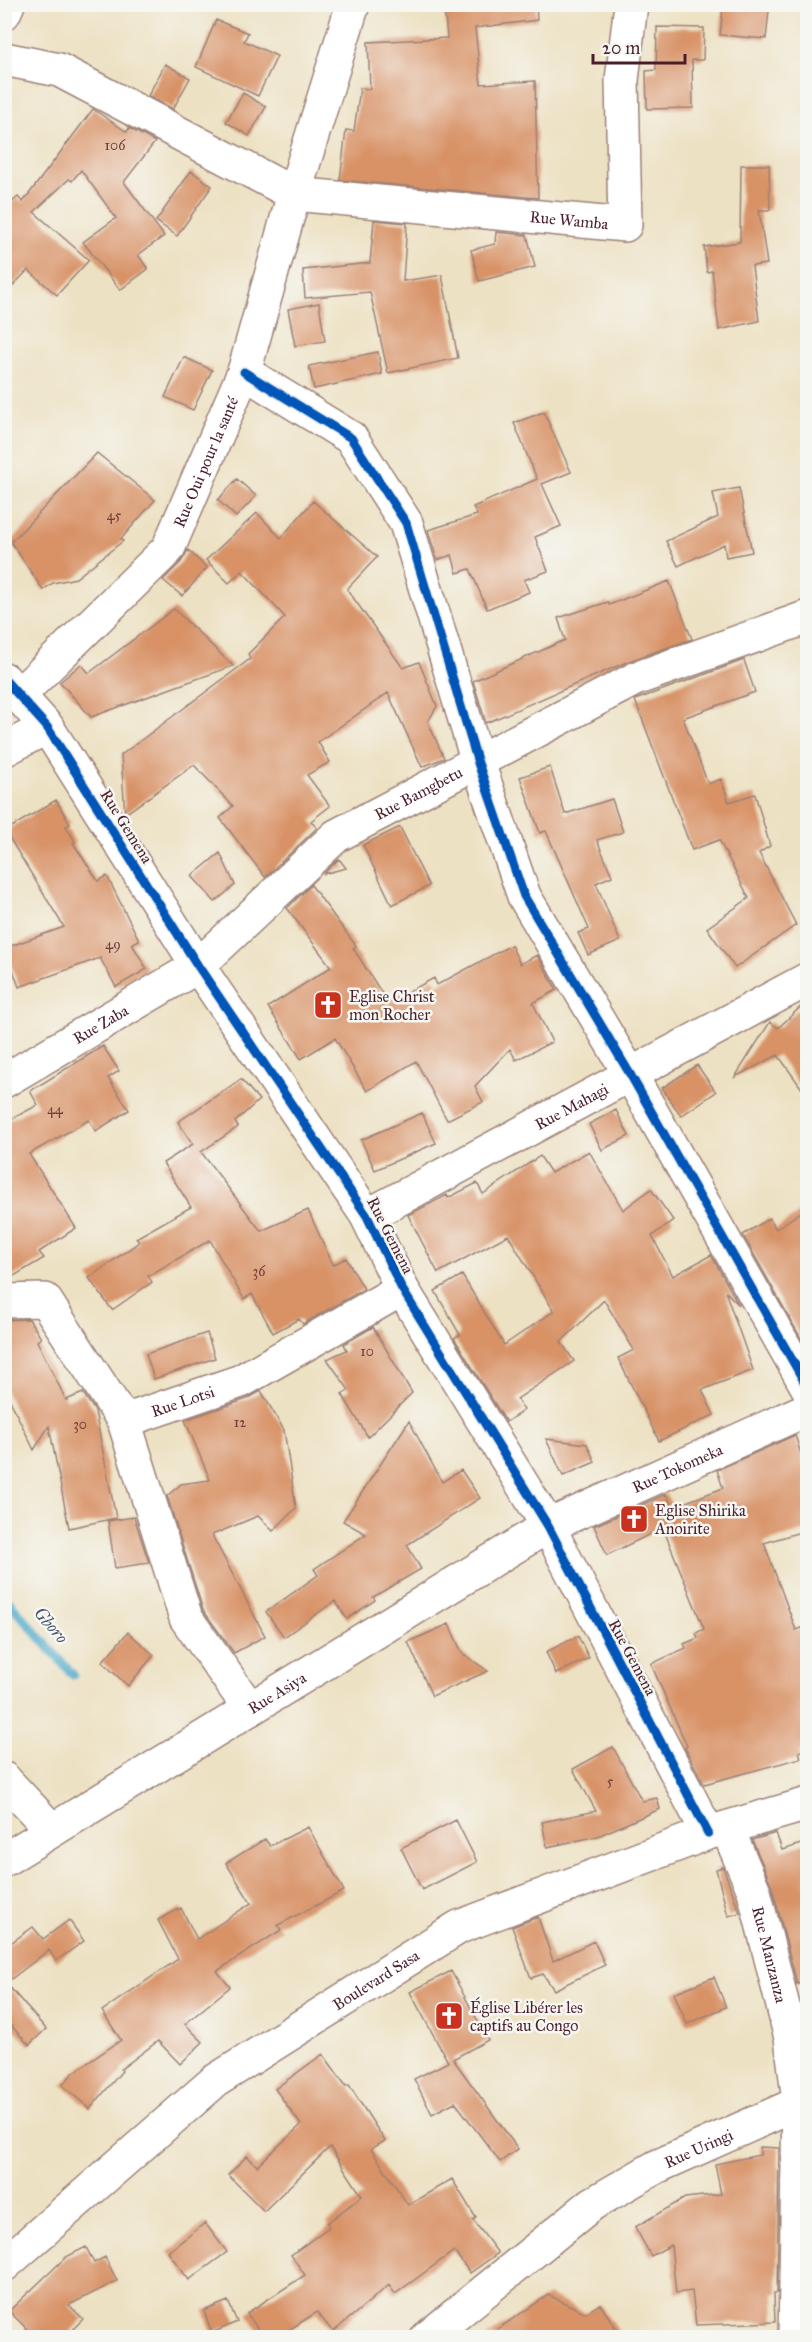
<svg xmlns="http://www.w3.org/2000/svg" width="812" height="2342" font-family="'IM FELL Great Primer',serif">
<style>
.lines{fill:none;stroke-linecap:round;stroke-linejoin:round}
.stream{stroke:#4daacb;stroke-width:9}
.building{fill:#d89266}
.minor-casing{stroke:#9c8077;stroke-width:36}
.tertiary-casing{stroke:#9c8077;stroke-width:36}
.minor{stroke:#fff;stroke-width:33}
.tertiary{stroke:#fff;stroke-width:33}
.cycleway-casing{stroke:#f6f6f2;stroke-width:13}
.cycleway{stroke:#0057b8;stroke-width:9}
.labels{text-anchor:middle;stroke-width:5;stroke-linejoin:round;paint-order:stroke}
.number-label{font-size:14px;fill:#6e3c3a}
.street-label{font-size:16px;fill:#4a1f2b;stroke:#f6f6f2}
.poi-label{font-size:16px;fill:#4a1f2b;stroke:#f6f6f2;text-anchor:start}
.water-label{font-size:18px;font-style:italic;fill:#4b576b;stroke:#f6f6f2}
</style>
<rect width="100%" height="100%" fill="#f6f6f2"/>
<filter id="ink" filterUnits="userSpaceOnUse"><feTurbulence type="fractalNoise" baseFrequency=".0167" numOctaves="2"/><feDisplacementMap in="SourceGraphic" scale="12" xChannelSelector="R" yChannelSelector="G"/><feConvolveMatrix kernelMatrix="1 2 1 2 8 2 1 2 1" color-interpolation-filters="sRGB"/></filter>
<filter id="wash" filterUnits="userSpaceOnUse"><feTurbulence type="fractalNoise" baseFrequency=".008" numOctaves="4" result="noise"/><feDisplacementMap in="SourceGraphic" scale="24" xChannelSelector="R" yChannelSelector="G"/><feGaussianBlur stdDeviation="1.35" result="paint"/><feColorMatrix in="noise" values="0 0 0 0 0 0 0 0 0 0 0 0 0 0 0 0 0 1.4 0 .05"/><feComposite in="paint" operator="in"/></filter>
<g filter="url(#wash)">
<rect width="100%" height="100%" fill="#ede1c3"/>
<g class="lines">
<path class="stream" d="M 4,1596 L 73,1675"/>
</g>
<g id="blocks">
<path class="building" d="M 444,4 L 536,4 L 537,20 L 475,28 L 481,84 L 535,81 L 538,198 L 340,180 L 346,130 L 354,131 L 360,88 L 370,89 L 368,42 L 447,38 Z
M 723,6 L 769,10 L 766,39 L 720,35 Z
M 216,20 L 248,33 L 244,41 L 277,56 L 258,96 L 196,67 Z
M 657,27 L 704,28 L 703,60 L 692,60 L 693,108 L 647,109 L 646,71 L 656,70 Z
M 165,64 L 190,78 L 173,109 L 148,96 Z
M 243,93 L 266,107 L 249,136 L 226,122 Z
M 93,109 L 127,132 L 129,128 L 155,142 L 124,182 L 164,236 L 138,255 L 148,269 L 120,290 L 83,242 L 116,218 L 81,170 L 72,181 L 69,179 L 34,212 L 89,260 L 57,295 L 28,270 L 4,295 L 4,209 L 18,197 L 23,202 Z
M 741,165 L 769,165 L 770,210 L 759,210 L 767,264 L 752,266 L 759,321 L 719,330 L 712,271 L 707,272 L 704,247 L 740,242 Z
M 191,171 L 212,186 L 177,236 L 156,221 Z
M 374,220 L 407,223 L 403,281 L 442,275 L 458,358 L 388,373 L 370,292 L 305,298 L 303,270 L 370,263 Z
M 496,232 L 527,235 L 535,267 L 479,281 L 471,250 L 495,244 Z
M 319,303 L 325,341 L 295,346 L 288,309 Z
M 378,352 L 382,374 L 314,389 L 309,366 Z
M 184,357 L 212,370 L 193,410 L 165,397 Z
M 544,412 L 571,472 L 542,484 L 561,526 L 535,537 L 548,571 L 524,580 L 529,592 L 487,609 L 470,569 L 457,573 L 452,555 L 437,560 L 428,530 L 477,515 L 473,507 L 537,479 L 514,423 Z
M 97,453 L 155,500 L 121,539 L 123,541 L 76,578 L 53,583 L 43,590 L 11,542 Z
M 237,479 L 256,496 L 236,517 L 218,500 Z
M 739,488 L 752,552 L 726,557 L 724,544 L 678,566 L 666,541 L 718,517 L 713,493 Z
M 313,501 L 377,557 L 347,589 L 403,668 L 419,662 L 437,706 L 428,722 L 444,758 L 422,767 L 388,693 L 318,742 L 330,762 L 307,775 L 330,806 L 311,821 L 317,828 L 265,877 L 220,818 L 233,806 L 194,765 L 125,814 L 121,755 L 250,659 L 248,654 L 285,617 L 242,571 L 229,583 L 206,560 L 257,513 L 281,538 Z
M 188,550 L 207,568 L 182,596 L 163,580 L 181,562 Z
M 669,581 L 692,639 L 629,661 L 486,723 L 473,681 L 565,640 L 558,618 L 608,602 L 609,605 Z
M 174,609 L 233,666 L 91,717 L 60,682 L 81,664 L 89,673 Z
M 744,660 L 755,692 L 683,718 L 708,784 L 721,779 L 729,802 L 755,794 L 770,846 L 759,853 L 796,925 L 735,968 L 707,928 L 749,898 L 719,840 L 692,850 L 635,700 Z
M 550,767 L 565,814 L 612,799 L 623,832 L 597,840 L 612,876 L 596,883 L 620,941 L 588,955 L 578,933 L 589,929 L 546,831 L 540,833 L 520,777 Z
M 56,800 L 70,824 L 66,826 L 75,842 L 73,843 L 98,881 L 107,876 L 139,940 L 132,944 L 147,969 L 116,987 L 100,958 L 19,987 L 5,948 L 64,927 L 5,831 Z
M 400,827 L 429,886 L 392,905 L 363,845 Z
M 220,853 L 235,885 L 215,902 L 192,876 Z
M 339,859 L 346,868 L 323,874 Z
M 311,885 L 356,946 L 353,948 L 388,1003 L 434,978 L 437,985 L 511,945 L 520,964 L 537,955 L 557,990 L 533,1003 L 552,1042 L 516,1060 L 510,1049 L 475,1086 L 483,1102 L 447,1120 L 416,1061 L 367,1091 L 335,1038 L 301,1059 L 268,1007 L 331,967 L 287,908 Z
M 807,1001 L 807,1096 L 778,1055 L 735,1077 L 770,1022 L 778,1028 Z
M 103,1046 L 119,1071 L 108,1078 L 129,1110 L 96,1131 L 89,1120 L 29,1154 L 76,1228 L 39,1252 L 44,1258 L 4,1282 L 4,1117 L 8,1121 L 38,1105 L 30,1091 Z
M 697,1065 L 716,1092 L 681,1116 L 662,1088 Z
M 241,1079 L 259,1100 L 235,1122 L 238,1127 L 201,1152 L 261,1231 L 308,1210 L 333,1265 L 346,1258 L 364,1289 L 303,1324 L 299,1319 L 273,1333 L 252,1294 L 244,1299 L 210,1240 L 148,1276 L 152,1282 L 112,1310 L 89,1278 L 139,1242 L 136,1238 L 191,1207 L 163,1163 L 193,1144 L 178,1122 Z
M 616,1110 L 629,1136 L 602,1150 L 589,1124 Z
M 422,1113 L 436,1143 L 375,1170 L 361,1140 Z
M 589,1151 L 623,1210 L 651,1189 L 673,1220 L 652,1236 L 673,1276 L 711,1255 L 739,1305 L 725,1291 L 753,1370 L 702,1390 L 714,1415 L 659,1441 L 618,1358 L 634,1350 L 604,1300 L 561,1342 L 574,1361 L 517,1399 L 524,1410 L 506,1422 L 454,1338 L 460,1335 L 435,1291 L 462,1275 L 504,1345 L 554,1311 L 508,1235 L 438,1273 L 408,1215 L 447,1195 L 448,1198 L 477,1183 L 483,1194 L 540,1156 L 551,1173 Z
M 807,1208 L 807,1349 L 743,1235 L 769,1218 L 776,1229 Z
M 29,1319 L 41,1338 L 37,1341 L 66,1400 L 83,1393 L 95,1411 L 116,1518 L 69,1528 L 49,1426 L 34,1450 L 4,1388 L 4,1320 Z
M 373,1327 L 412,1393 L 368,1437 L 342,1394 L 349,1390 L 327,1359 L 347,1350 L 344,1344 Z
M 207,1333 L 215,1358 L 154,1379 L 146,1354 Z
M 261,1391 L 284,1430 L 296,1508 L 273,1531 L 258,1516 L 212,1535 L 265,1636 L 234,1653 L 203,1610 L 167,1496 L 181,1484 L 210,1480 L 185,1420 L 247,1399 Z
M 409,1421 L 442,1482 L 461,1470 L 480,1498 L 407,1545 L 421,1569 L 373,1597 L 375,1600 L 347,1619 L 335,1601 L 284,1637 L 266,1612 L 318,1575 L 314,1569 L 366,1534 L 343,1521 Z
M 795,1435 L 807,1473 L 807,1530 L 764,1543 L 796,1630 L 807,1626 L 807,1750 L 799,1752 L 801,1758 L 704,1784 L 685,1748 L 687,1746 L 651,1664 L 686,1648 L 684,1644 L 698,1638 L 696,1633 L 704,1629 L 663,1528 L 607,1555 L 594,1526 L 666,1494 L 673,1507 L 723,1488 L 717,1470 Z
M 546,1439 L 587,1444 L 595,1462 L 563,1476 Z
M 134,1517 L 149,1563 L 115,1568 L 108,1521 Z
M 449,1624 L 462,1653 L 488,1671 L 432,1696 L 408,1642 Z
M 128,1632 L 154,1655 L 128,1686 L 102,1662 Z
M 578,1636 L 589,1658 L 556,1674 L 546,1652 Z
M 613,1747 L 642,1801 L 657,1798 L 660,1809 L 598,1836 L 547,1847 L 542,1822 L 596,1811 L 573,1769 Z
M 456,1820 L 477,1862 L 422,1890 L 401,1848 Z
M 308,1827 L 344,1891 L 278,1925 L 281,1930 L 217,1971 L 230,1987 L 185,2024 L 203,2042 L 180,2064 L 158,2041 L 121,2069 L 122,2071 L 90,2109 L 62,2085 L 73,2073 L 121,2040 L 102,2011 L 178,1959 L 158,1920 L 181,1908 L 197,1939 L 251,1903 L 226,1863 L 265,1839 L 270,1846 Z
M 776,1833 L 782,1850 L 807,1842 L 807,1982 L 797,1984 L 772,1886 L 752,1840 Z
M 723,1867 L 740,1913 L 728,1916 L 716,1869 Z
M 538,1917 L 553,1961 L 594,1941 L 605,1965 L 554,1990 L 543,1974 L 531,1978 L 512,1927 Z
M 69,1920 L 84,1941 L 56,1961 L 49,1950 L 6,1983 L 46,2029 L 29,2045 L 4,2018 L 4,1948 L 33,1927 L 43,1939 Z
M 451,1971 L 488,2040 L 453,2059 L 518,2149 L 500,2162 L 455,2102 L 432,2114 L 414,2079 L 448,2062 L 410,1992 Z
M 714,1977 L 726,2007 L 687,2024 L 674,1993 Z
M 323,2054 L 346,2086 L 349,2085 L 385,2141 L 371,2149 L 408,2205 L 452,2179 L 476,2218 L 473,2220 L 498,2253 L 470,2273 L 454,2251 L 395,2294 L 389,2285 L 333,2332 L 317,2312 L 278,2337 L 263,2337 L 247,2313 L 305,2275 L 291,2255 L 329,2227 L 327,2223 L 362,2196 L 330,2147 L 264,2211 L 228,2175 L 247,2156 L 257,2166 L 301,2125 L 275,2089 Z
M 760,2147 L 779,2148 L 777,2293 L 774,2293 L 775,2322 L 696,2325 L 692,2291 L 676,2293 L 671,2245 L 651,2256 L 635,2227 L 685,2198 L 721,2194 L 715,2164 L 760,2155 Z
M 205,2223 L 227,2252 L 189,2280 L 168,2252 Z
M 86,2247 L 94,2263 L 105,2257 L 117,2281 L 69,2305 L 83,2319 L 65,2337 L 35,2337 L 9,2311 L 66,2257 Z
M 548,2295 L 586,2313 L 600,2304 L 622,2337 L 486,2337 Z
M 228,2301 L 237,2322 L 212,2333 L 204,2311 Z"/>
</g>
</g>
<g filter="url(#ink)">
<use href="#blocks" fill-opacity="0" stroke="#9c8077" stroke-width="1.5"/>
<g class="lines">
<g class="minor-casing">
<g id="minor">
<path d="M 4,13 L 8,4"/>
<path id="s1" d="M 4,59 L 59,70 L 294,194 L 625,225 L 622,80 L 631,4"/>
<path d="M 244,372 L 351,438 L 406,523 L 478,763 L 524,896 L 630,1074 L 808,1388"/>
<path d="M 4,679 L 47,727 L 198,966 L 367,1216 L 402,1289 L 548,1526 L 708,1833"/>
<path id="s2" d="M 20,694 L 168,549 L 244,372 L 294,194 L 353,4"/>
<path d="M 4,750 L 47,727"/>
<path id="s3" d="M 4,1081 L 198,966 L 336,836 L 635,679 L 808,617"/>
<path id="s4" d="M 367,1216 L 808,979"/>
<path d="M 4,1301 L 45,1300 L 124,1421 L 186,1618 L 250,1709"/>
<path id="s5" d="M 124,1421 L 241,1381 L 402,1289"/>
<path d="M 4,1779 L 52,1830"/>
<path id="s6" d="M 727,1828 L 754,1891 L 791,2038 L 799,2102 L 795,2338"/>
<path id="s7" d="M 4,1860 L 548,1526 L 808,1409"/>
<path id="s8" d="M 427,2338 L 592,2204 L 656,2167 L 808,2099"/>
</g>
</g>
<g class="tertiary-casing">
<g id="tertiary">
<path id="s9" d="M 4,2265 L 215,2081 L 459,1927 L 708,1833 L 808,1804"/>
</g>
</g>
<use href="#minor" class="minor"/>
<use href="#tertiary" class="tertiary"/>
<g class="cycleway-casing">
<path id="cycleway" d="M 244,372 L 351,438 L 406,523 L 478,763 L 524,896 L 630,1074 L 808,1388
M 4,679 L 47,727 L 198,966 L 367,1216 L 402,1289 L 548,1526 L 708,1833"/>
</g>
<use href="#cycleway" class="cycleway"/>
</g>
</g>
<defs>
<g id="church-square" transform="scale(1.5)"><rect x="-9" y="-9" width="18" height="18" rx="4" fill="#c8321e" stroke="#f6f6f2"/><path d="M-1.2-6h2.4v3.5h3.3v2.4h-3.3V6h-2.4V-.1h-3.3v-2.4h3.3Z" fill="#fff"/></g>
</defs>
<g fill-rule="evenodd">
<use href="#church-square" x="328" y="1005"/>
<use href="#church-square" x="634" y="1519"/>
<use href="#church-square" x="449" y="2016"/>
</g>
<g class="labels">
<g class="number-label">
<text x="115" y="150">106</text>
<text x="114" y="520">45</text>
<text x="113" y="949">49</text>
<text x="55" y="1114">44</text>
<text x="259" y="1276">36</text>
<text x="367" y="1356">10</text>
<text x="240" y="1427">12</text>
<text x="80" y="1429">30</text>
<text x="610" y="1786">5</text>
</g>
<g class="street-label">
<text dy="6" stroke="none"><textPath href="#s1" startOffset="598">Rue Wamba</textPath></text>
<text dy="6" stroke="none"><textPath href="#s2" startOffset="302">Rue Oui pour la santé</textPath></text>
<text dy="6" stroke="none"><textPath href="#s3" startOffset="508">Rue Bamgbetu</textPath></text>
<text transform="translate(127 826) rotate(58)" y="6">Rue Gemena</text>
<text dy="6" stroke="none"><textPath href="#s3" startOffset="112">Rue Zaba</textPath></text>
<text dy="6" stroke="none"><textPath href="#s4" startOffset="232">Rue Mahagi</textPath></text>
<text transform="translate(391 1235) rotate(63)" y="6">Rue Gemena</text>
<text dy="6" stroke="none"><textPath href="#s5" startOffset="62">Rue Lotsi</textPath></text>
<text dy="6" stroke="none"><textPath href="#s7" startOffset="780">Rue Tokomeka</textPath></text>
<text transform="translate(633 1657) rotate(62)" y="6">Rue Gemena</text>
<text dy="6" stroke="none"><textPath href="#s7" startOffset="320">Rue Asiya</textPath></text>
<text dy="6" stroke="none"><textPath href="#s6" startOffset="134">Rue Manzanza</textPath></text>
<text dy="6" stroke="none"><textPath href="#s9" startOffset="470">Boulevard Sasa</textPath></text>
<text dy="6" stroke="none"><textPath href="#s8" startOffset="333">Rue Uringi</textPath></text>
</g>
<g class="poi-label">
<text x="349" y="1002">Eglise Christ<tspan x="349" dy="18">mon Rocher</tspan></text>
<text x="655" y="1516">Eglise Shirika<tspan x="655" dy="18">Anoirite</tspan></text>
<text x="470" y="2013">Église Libérer les<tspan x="470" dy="18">captifs au Congo</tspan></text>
</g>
<g class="water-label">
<text transform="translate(51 1625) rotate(49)" y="6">Gboro</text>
</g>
</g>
<rect width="812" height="2342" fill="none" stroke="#f6f6f2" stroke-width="24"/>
<path d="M593 54v9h92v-9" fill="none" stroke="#4a1f2b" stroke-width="3"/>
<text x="602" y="54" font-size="18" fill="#4a1f2b" stroke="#f6f6f2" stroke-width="4.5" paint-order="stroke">20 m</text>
</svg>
